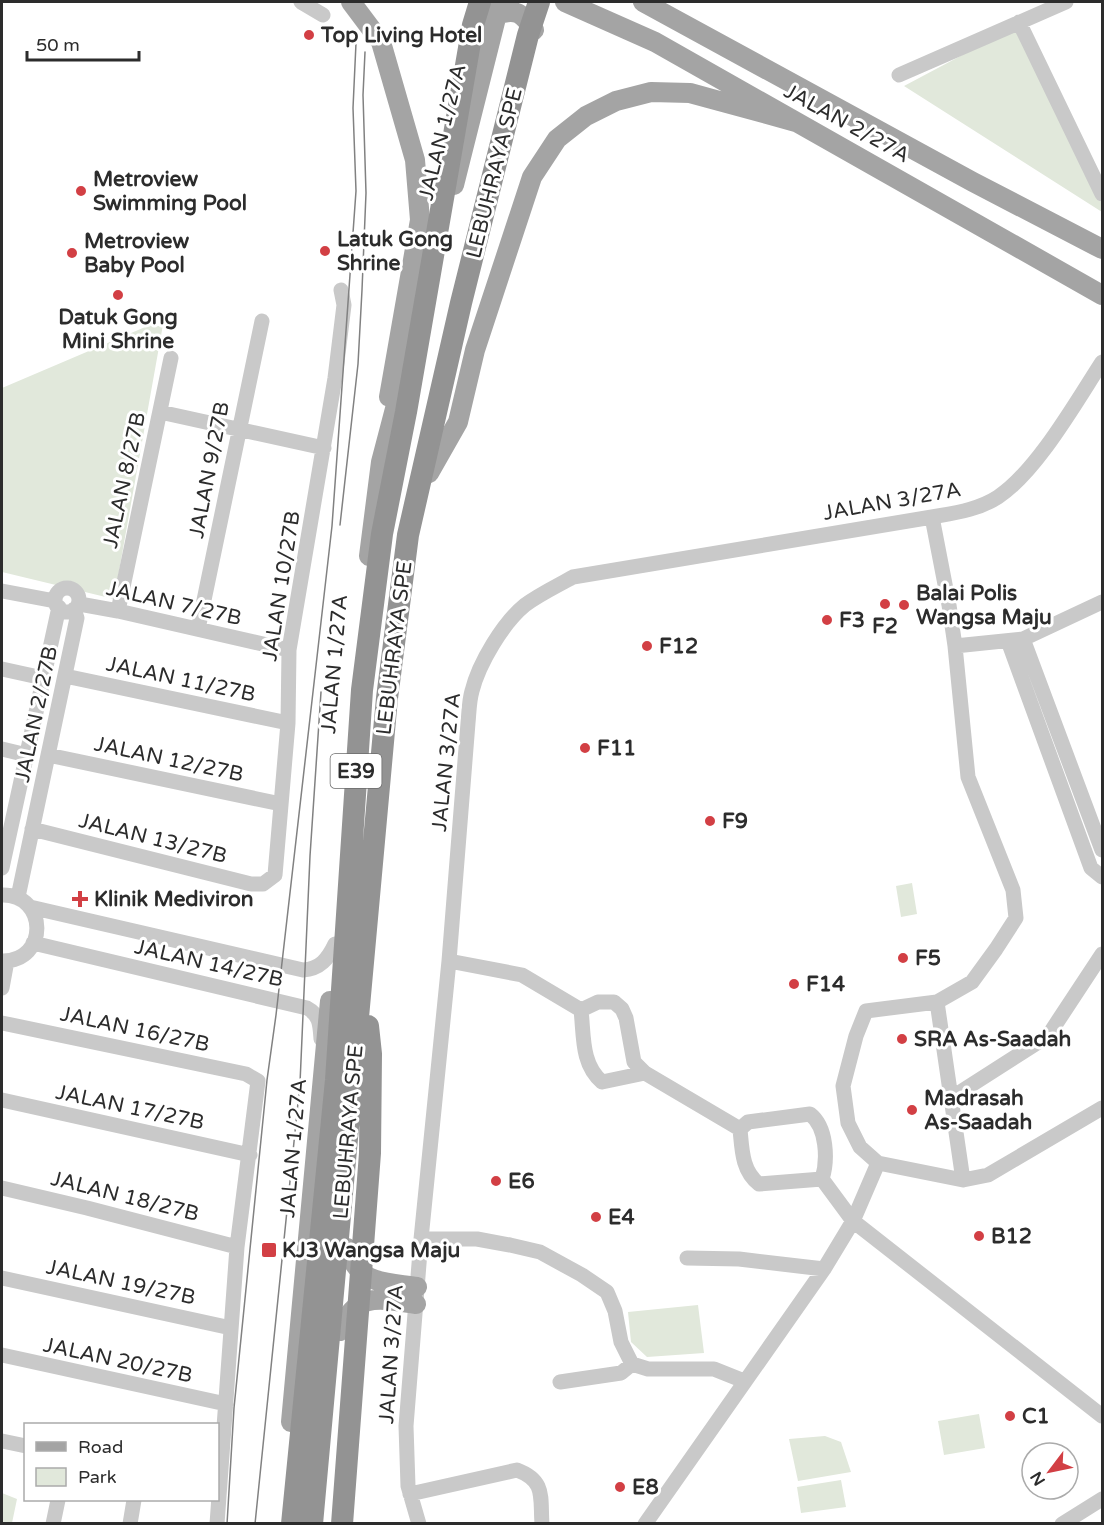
<svg xmlns="http://www.w3.org/2000/svg" width="1104" height="1525" font-family="'Varela Round',sans-serif">
<style>
.green{fill:#e1e8db}
.lines{fill:none;stroke-linecap:round;stroke-linejoin:round}
.minor{stroke:#c9c9c9;stroke-width:15}
.major{stroke:#a4a4a4;stroke-width:20}
.highway{stroke:#939393;stroke-width:22}
.tram{stroke:#818181;stroke-width:1.5}
.poi-dot{fill:#d23f44;stroke:#fff;stroke-width:2}
.labels{text-anchor:middle;stroke-width:6;stroke-linejoin:round;paint-order:stroke}
.shield{fill:#fff;stroke:#6b6b6b;stroke-width:1.5}
.shield-label{font-size:20px;font-weight:bold;fill:#2c2c2c}
.poi-label{font-size:21px;font-weight:bold;fill:#2c2c2c;stroke:#fff;text-anchor:start}
.street-label{font-size:21px;fill:#2c2c2c;stroke:#fff}
</style>
<rect width="100%" height="100%" fill="#fff"/>
<path class="green" d="M 1017,26 L 1102,204 L 1102,212 L 904,86 Z
M 164,319 L 114,599 L 2,572 L 2,388 Z
M 912,883 L 917,914 L 901,917 L 896,886 Z
M 698,1305 L 704,1353 L 647,1357 L 631,1342 L 628,1312 Z
M 979,1414 L 985,1448 L 944,1455 L 938,1421 Z
M 825,1436 L 841,1442 L 851,1472 L 798,1481 L 789,1439 Z
M 841,1480 L 846,1507 L 801,1513 L 797,1487 Z
M 2,1493 L 17,1499 L 12,1523 L 2,1523 Z"/>
<g class="lines">
<path class="minor" d="M 301,2 L 323,15
M 1019,22 L 1102,194
M 899,75 L 1066,2
M 160,412 L 324,448
M 932,517 L 949,605 L 955,646 L 1023,639 L 1102,602
M55 600a12 12 0 1 1 24 0a12 12 0 1 1-24 0Z
M 2,591 L 55,601
M 78,605 L 85,605 L 118,611 L 289,650
M 118,611 L 171,358
M 198,629 L 262,321
M 1023,639 L 1102,850
M 1008,641 L 1091,868 L 1102,877
M 955,646 L 968,777 L 1013,890 L 1016,918 L 996,949 L 972,982 L 937,1002 L 866,1011 L 856,1036 L 843,1086 L 848,1123 L 860,1147 L 878,1163 L 963,1180 L 988,1175 L 1102,1108
M 2,669 L 43,678
M 65,676 L 288,723
M 2,749 L 27,755
M 48,755 L 281,804
M 32,829 L 251,884 L 263,884 L 275,875 L 288,723 L 289,650 L 335,378 L 344,305 L 341,290
M 2,868 L 59,607
M 2,895 C 48,894 49,962 2,961
M 18,897 L 77,618 L 74,609
M 30,907 L 303,970 C 320,969 328,959 335,944
M 33,943 L 307,1008 C 320,1015 320,1025 321,1039
M 449,961 L 522,975 L 581,1010
M 2,988 L 7,961
M 937,1002 L 963,1180
M 2,1023 L 246,1074 L 258,1081 L 237,1247 L 217,1524
M 645,1073 L 602,1082 C 581,1064 584,1036 581,1010 L 598,1002 L 614,1002 L 622,1009 L 626,1018 L 634,1062 L 645,1073 L 740,1129
M 951,1098 L 1048,1036 L 1102,954
M 2,1100 L 250,1155
M 810,1114 C 827,1127 828,1160 822,1179 L 759,1184 C 742,1171 742,1150 740,1129 L 748,1122 Z
M 822,1179 L 853,1221 L 1102,1416
M 2,1188 L 87,1208 L 237,1247
M 421,1239 L 477,1239 L 510,1245 L 540,1252 L 582,1275 L 607,1292 L 615,1311 L 621,1342 L 632,1364 L 648,1369 L 714,1369 L 744,1381
M 687,1258 L 739,1259 L 824,1269
M 2,1278 L 231,1328
M 2,1355 L 226,1404
M 560,1382 L 621,1373 L 632,1364
M 2,1441 L 26,1446
M 410,1494 L 517,1470 C 546,1481 540,1497 542,1524
M 53,1524 L 58,1500
M 130,1524 L 134,1500
M 419,1524 L 408,1486 L 406,1426 L 421,1239 L 449,961 L 468,723 C 469,713 469,701 472,691 C 479,663 503,623 525,605 C 540,594 557,586 573,577 L 932,517 C 954,513 978,510 998,497 C 1037,471 1076,402 1102,362
M 645,1524 L 824,1269 L 853,1221 L 878,1163
M 1062,1524 L 1102,1499"/>
<path class="major" d="M 351,2 L 381,42 L 415,160 L 420,220 L 389,397
M 565,2 L 655,42 L 1102,295
M 643,2 L 973,182 L 1102,249
M 496,15 C 517,8 522,13 534,30
M 454,185 L 500,2
M 429,473 L 458,422 L 475,350 L 532,177 L 557,139 L 586,116 L 616,101 L 651,92 L 690,93 L 796,122
M 369,556 L 381,462 L 402,382
M 347,1248 C 359,1285 384,1282 417,1287
M 340,1331 C 356,1291 380,1299 416,1304
M 291,1422 L 330,1001"/>
<path class="highway" d="M 292,1524 L 336,1080 L 362,690 L 382,534 L 406,412 L 473,25 L 480,2
M 312,1524 L 387,698 L 408,535 L 461,303 L 528,35 L 539,2
M 342,1524 L 370,1153 L 371,1054 L 368,1026"/>
<path class="tram" d="M 340,525 L 358,364 L 362,290 L 366,193 L 363,95 L 365,52
M 227,1524 L 234,1408 L 267,1080 L 276,1015 L 332,526 L 356,191 L 353,108 L 356,43
M 255,1524 L 300,1083 L 310,856 L 321,692"/>
</g>
<g class="poi-dot">
<circle cx="309" cy="35" r="6"/>
<circle cx="81" cy="191" r="6"/>
<circle cx="325" cy="251" r="6"/>
<circle cx="72" cy="253" r="6"/>
<circle cx="118" cy="295" r="6"/>
<circle cx="885" cy="604" r="6"/>
<circle cx="904" cy="605" r="6"/>
<circle cx="827" cy="620" r="6"/>
<circle cx="647" cy="646" r="6"/>
<circle cx="585" cy="748" r="6"/>
<circle cx="710" cy="821" r="6"/>
<path d="M77 890h6v6h6v6h-6v6h-6v-6h-6v-6h6z"/>
<circle cx="903" cy="958" r="6"/>
<circle cx="794" cy="984" r="6"/>
<circle cx="902" cy="1039" r="6"/>
<circle cx="912" cy="1110" r="6"/>
<circle cx="496" cy="1181" r="6"/>
<circle cx="596" cy="1217" r="6"/>
<circle cx="979" cy="1236" r="6"/>
<rect x="261" y="1242" width="16" height="16" rx="3"/>
<circle cx="1010" cy="1416" r="6"/>
<circle cx="620" cy="1487" r="6"/>
</g>
<g class="labels">
<rect class="shield" x="330.5" y="754" width="51" height="34" rx="4.5"/>
<g class="shield-label">
<text x="356" y="778">E39</text>
</g>
<g class="poi-label">
<text x="321" y="42">Top Living Hotel</text>
<text x="93" y="186">Metroview<tspan x="93" dy="24">Swimming Pool</tspan></text>
<text x="337" y="246">Latuk Gong<tspan x="337" dy="24">Shrine</tspan></text>
<text x="84" y="248">Metroview<tspan x="84" dy="24">Baby Pool</tspan></text>
<text x="118" y="324" text-anchor="middle">Datuk Gong<tspan x="118" dy="24">Mini Shrine</tspan></text>
<text x="916" y="600">Balai Polis<tspan x="916" dy="24">Wangsa Maju</tspan></text>
<text x="839" y="627">F3</text>
<text x="885" y="633" text-anchor="middle">F2</text>
<text x="659" y="653">F12</text>
<text x="597" y="755">F11</text>
<text x="722" y="828">F9</text>
<text x="94" y="906">Klinik Mediviron</text>
<text x="915" y="965">F5</text>
<text x="806" y="991">F14</text>
<text x="914" y="1046">SRA As-Saadah</text>
<text x="924" y="1105">Madrasah<tspan x="924" dy="24">As-Saadah</tspan></text>
<text x="508" y="1188">E6</text>
<text x="608" y="1224">E4</text>
<text x="991" y="1243">B12</text>
<text x="282" y="1257">KJ3 Wangsa Maju</text>
<text x="1022" y="1423">C1</text>
<text x="632" y="1494">E8</text>
</g>
<g class="street-label">
<text transform="translate(847 123) rotate(29)" y="7">JALAN 2/27A</text>
<text transform="translate(442 132) rotate(-76)" y="7">JALAN 1/27A</text>
<text transform="translate(494 173) rotate(-76)" y="7">LEBUHRAYA SPE</text>
<text transform="translate(209 470) rotate(-79)" y="7">JALAN 9/27B</text>
<text transform="translate(124 480) rotate(-78)" y="7">JALAN 8/27B</text>
<text transform="translate(892 501) rotate(-10)" y="7">JALAN 3/27A</text>
<text transform="translate(281 586) rotate(-81)" y="7">JALAN 10/27B</text>
<text transform="translate(174 603) rotate(13)" y="7">JALAN 7/27B</text>
<text transform="translate(394 648) rotate(-83)" y="7">LEBUHRAYA SPE</text>
<text transform="translate(334 664) rotate(-85)" y="7">JALAN 1/27A</text>
<text transform="translate(181 679) rotate(12)" y="7">JALAN 11/27B</text>
<text transform="translate(36 714) rotate(-78)" y="7">JALAN 2/27B</text>
<text transform="translate(169 759) rotate(12)" y="7">JALAN 12/27B</text>
<text transform="translate(446 762) rotate(-84)" y="7">JALAN 3/27A</text>
<text transform="translate(153 838) rotate(14)" y="7">JALAN 13/27B</text>
<text transform="translate(209 963) rotate(13)" y="7">JALAN 14/27B</text>
<text transform="translate(135 1029) rotate(12)" y="7">JALAN 16/27B</text>
<text transform="translate(130 1107) rotate(12)" y="7">JALAN 17/27B</text>
<text transform="translate(348 1132) rotate(-85)" y="7">LEBUHRAYA SPE</text>
<text transform="translate(293 1148) rotate(-85)" y="7">JALAN 1/27A</text>
<text transform="translate(125 1196) rotate(14)" y="7">JALAN 18/27B</text>
<text transform="translate(121 1282) rotate(12)" y="7">JALAN 19/27B</text>
<text transform="translate(391 1354) rotate(-86)" y="7">JALAN 3/27A</text>
<text transform="translate(118 1360) rotate(12)" y="7">JALAN 20/27B</text>
</g>
</g>
<rect width="1104" height="1525" fill="none" stroke="#2c2c2c" stroke-width="6"/>
<rect x="24" y="1423" width="195" height="78" fill="#ffffff" stroke="#ababab" stroke-width="1.5"/>
<rect x="36" y="1442" width="30" height="9" fill="#a4a4a4" stroke="#ababab" stroke-width="1.5"/>
<text x="78" y="1453" font-size="18" fill="#2c2c2c">Road</text>
<rect x="36" y="1468" width="30" height="18" fill="#e1e8db" stroke="#ababab" stroke-width="1.5"/>
<text x="78" y="1483" font-size="18" fill="#2c2c2c">Park</text>
<g transform="translate(1050 1471) rotate(238)"><circle r="28" fill="#ffffff" stroke="#ababab" stroke-width="1.5"/>
<path d="M0-4.5L10 22L0 15L-10 22Z" fill="#d23f44"/>
<text y="-9" font-size="16" font-weight="bold" text-anchor="middle" fill="#2c2c2c">N</text>
</g>
<path d="M27 51v9h112v-9" fill="none" stroke="#2c2c2c" stroke-width="3"/>
<text x="36" y="51" font-size="18" fill="#2c2c2c" stroke="#ffffff" stroke-width="4.5" paint-order="stroke">50 m</text>
</svg>
